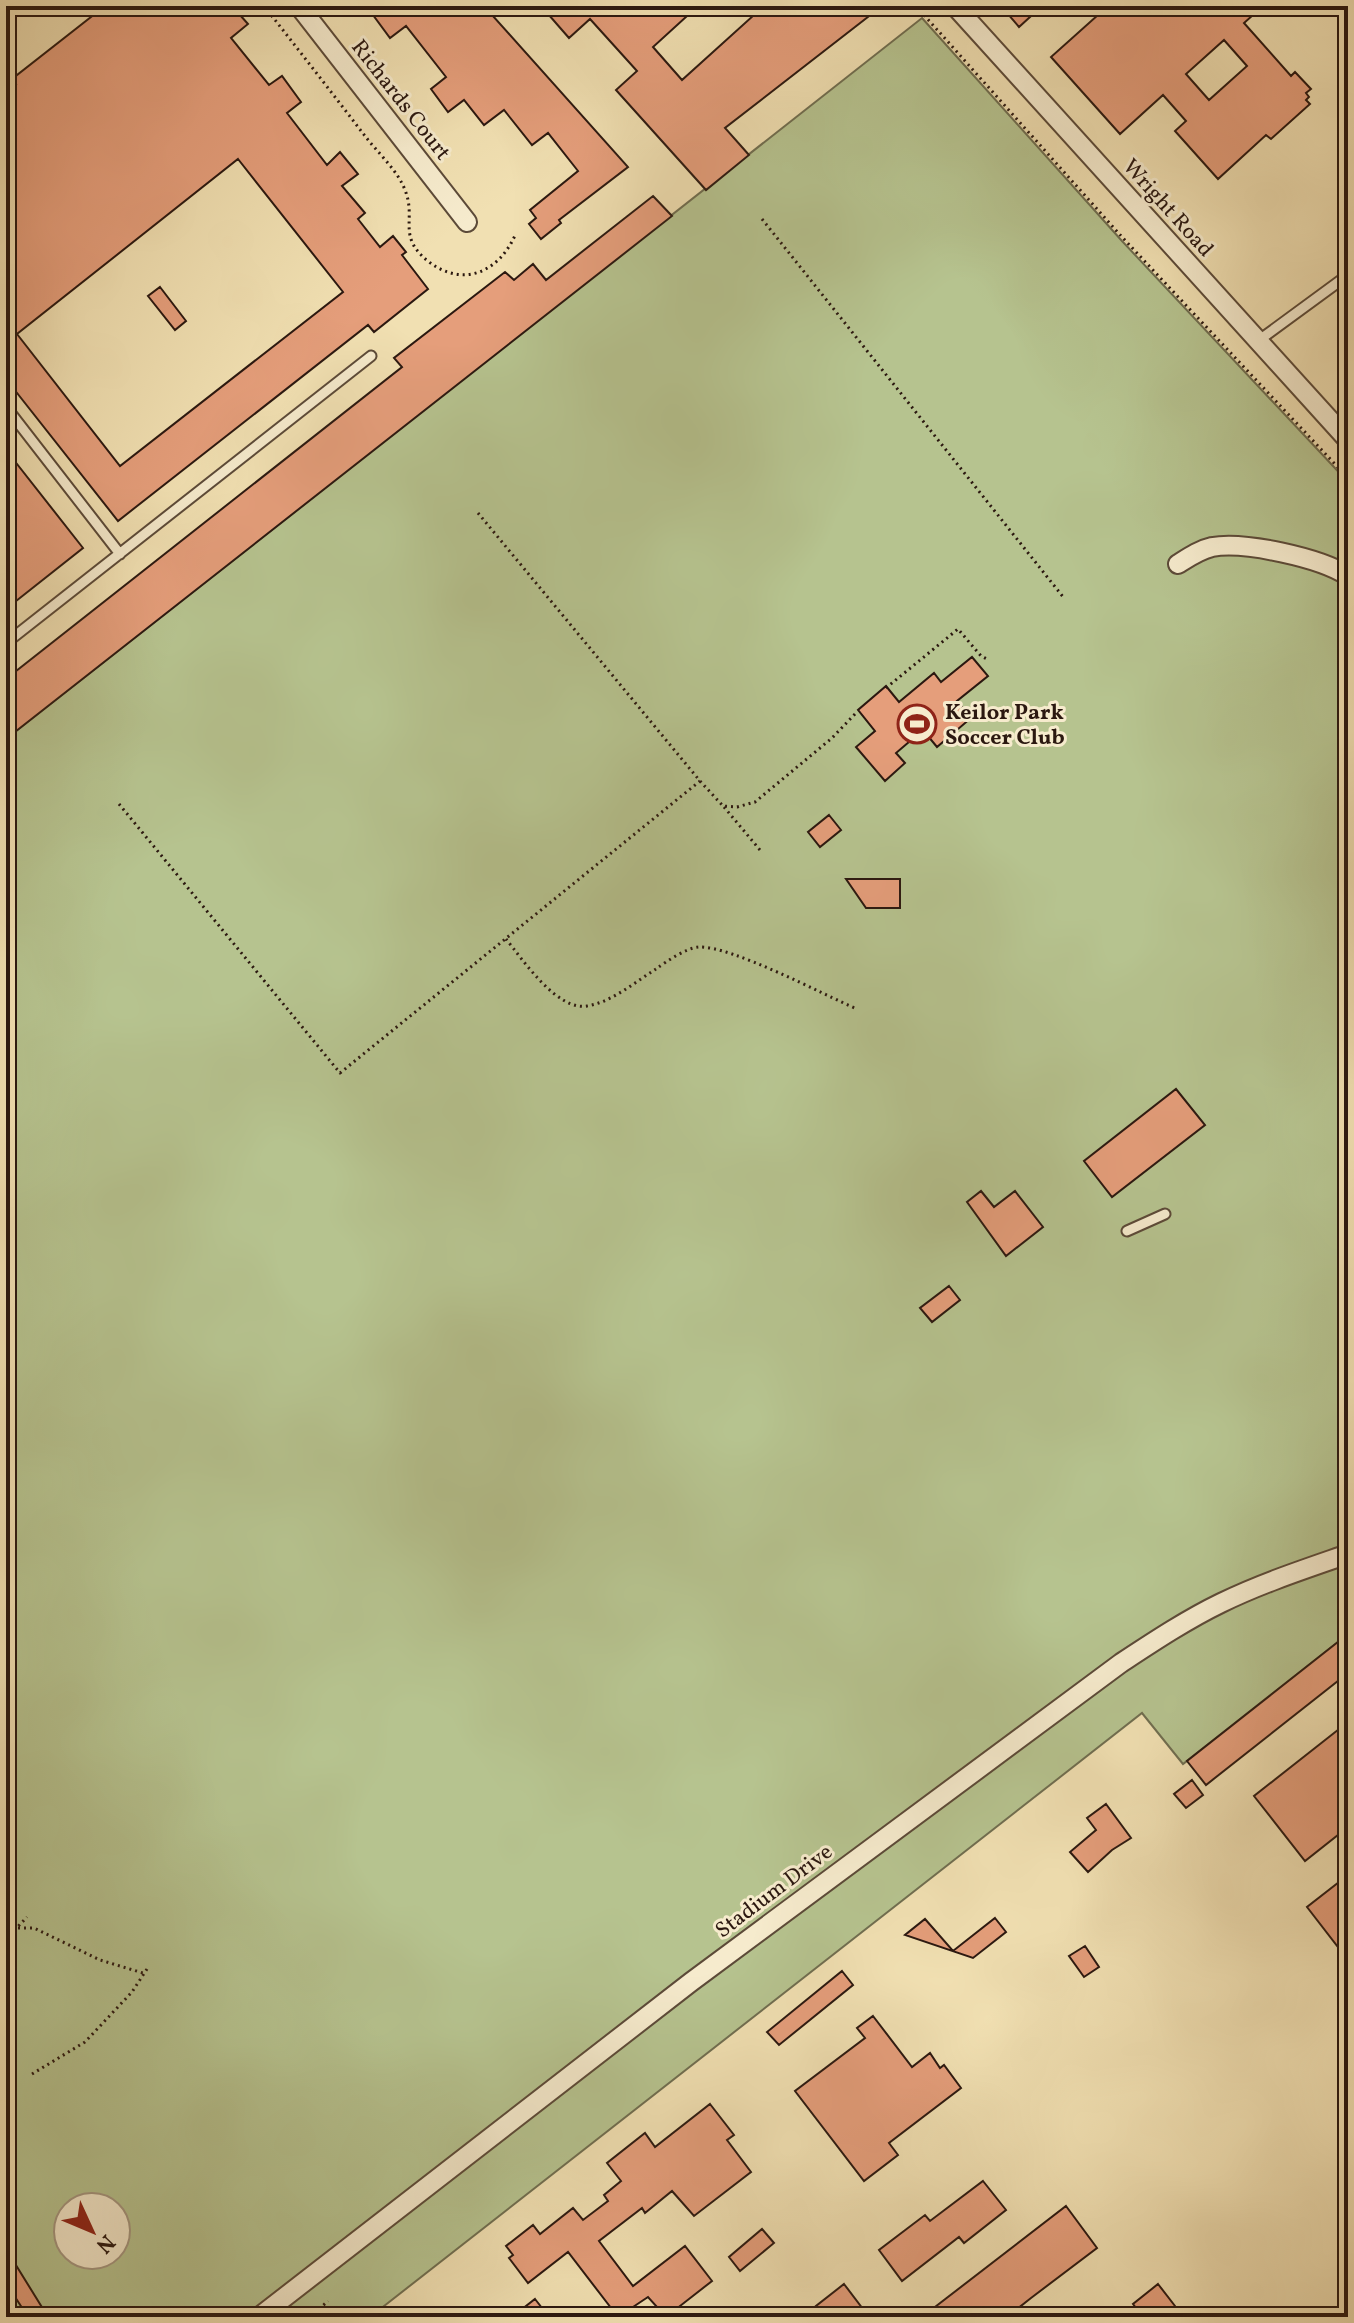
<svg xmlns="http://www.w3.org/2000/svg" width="1354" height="2323" font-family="Vollkorn,serif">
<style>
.green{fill:#b6c38f;stroke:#706e50;stroke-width:2;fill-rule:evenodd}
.building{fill:#e59e7b;stroke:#2b1810;stroke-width:2;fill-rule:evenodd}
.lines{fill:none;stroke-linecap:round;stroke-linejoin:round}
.lane-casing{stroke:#5c4a38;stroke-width:13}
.street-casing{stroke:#5c4a38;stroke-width:22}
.path{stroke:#2b1810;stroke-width:3;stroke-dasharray:2 4;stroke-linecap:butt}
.lane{stroke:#f6ebcd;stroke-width:9}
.street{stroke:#f6ebcd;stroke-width:18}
.labels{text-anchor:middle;stroke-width:6;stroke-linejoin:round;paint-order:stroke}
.street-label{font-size:22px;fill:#2b1810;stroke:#f6ebcd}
.poi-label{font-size:22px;font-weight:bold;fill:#2b1810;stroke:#f6ebcd;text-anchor:start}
</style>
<rect width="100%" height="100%" fill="#f1e0b2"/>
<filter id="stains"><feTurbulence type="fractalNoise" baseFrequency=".0025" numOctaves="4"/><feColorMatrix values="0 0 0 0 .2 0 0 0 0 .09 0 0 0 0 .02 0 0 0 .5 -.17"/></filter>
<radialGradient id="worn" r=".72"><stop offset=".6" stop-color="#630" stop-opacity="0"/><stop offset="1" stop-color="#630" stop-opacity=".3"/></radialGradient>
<path class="green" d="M 922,18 L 1122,241 L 1348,482 L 1348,1634 L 1183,1764 L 1142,1713 L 370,2317 L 6,2317 L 6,739 ZM 68,2207 L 116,2207 L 116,2255 L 68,2255 Z"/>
<path class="building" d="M 105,6 L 232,6 L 248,24 L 231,38 L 269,85 L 282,76 L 301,102 L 287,113 L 327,165 L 340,152 L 358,174 L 342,186 L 365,213 L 358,219 L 380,247 L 393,236 L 406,252 L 402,255 L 428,289 L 374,332 L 368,325 L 118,521 L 6,379 L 6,92 L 16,84 L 12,79 ZM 238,159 L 343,292 L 120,466 L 17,334 Z
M 385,6 L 484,6 L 628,167 L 559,220 L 561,223 L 541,239 L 529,224 L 536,218 L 530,210 L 578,171 L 548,133 L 532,145 L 504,110 L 484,125 L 464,100 L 448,112 L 431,89 L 446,77 L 406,26 L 390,38 L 373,15 Z
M 541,6 L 698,6 L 653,47 L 682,80 L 764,6 L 882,6 L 725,128 L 749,155 L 706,190 L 616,90 L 637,71 L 590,19 L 569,38 Z
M 1001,6 L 1042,6 L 1019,27 Z
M 1108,6 L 1263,6 L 1244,23 L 1291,76 L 1295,72 L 1311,89 L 1306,93 L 1309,97 L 1306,100 L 1310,104 L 1271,139 L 1266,135 L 1218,179 L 1175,131 L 1186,121 L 1163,95 L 1120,134 L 1051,57 ZM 1224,40 L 1247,66 L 1209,100 L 1186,74 Z
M 653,196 L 672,216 L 6,739 L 6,679 L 402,367 L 394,358 L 505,272 L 514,280 L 533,264 L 546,280 Z
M 160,287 L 186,321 L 175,330 L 148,296 Z
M 6,450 L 83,548 L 6,609 Z
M 972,657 L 988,676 L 957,701 L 971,718 L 937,747 L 923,730 L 896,753 L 905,763 L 885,781 L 856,747 L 875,731 L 858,710 L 886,686 L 899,702 L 934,673 L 941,682 Z
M 829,815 L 841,830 L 820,847 L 808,832 Z
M 846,879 L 900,879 L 900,908 L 866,908 Z
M 1176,1089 L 1205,1125 L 1112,1197 L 1084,1161 Z
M 981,1191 L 994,1207 L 1015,1191 L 1043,1227 L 1006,1256 L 967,1202 Z
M 949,1286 L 960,1300 L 932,1322 L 920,1308 Z
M 1348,1634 L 1348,1673 L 1206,1785 L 1187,1761 Z
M 1348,1722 L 1348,1827 L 1305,1861 L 1254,1796 Z
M 1192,1780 L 1203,1795 L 1186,1808 L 1174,1794 Z
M 1106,1804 L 1131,1838 L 1112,1850 L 1088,1872 L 1070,1852 L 1096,1830 L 1087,1818 Z
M 1348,1875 L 1348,1960 L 1307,1907 Z
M 995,1918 L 1006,1932 L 973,1958 L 905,1935 L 925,1919 L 953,1951 Z
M 1085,1946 L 1099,1967 L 1084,1977 L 1069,1956 Z
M 842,1971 L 853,1985 L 779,2045 L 767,2032 Z
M 873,2016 L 912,2067 L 930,2053 L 940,2068 L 944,2065 L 961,2088 L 889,2143 L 898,2155 L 864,2181 L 795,2091 L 865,2038 L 857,2028 Z
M 710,2104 L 734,2135 L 727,2140 L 751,2172 L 694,2216 L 672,2191 L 645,2213 L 642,2208 L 599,2241 L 633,2286 L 685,2246 L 712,2281 L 666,2317 L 648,2297 L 618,2317 L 568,2252 L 528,2283 L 509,2258 L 513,2255 L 506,2246 L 533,2225 L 540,2234 L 573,2208 L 583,2220 L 608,2201 L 604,2195 L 621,2181 L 607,2163 L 645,2133 L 655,2147 Z
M 983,2181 L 1006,2210 L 964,2243 L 959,2237 L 902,2281 L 879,2250 L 925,2215 L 930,2221 Z
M 1066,2206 L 1097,2248 L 1031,2298 L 1007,2317 L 922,2317 Z
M 762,2229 L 774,2243 L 740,2271 L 729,2257 Z
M 6,2249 L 48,2317 L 28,2317 L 6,2283 Z
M 844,2284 L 869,2317 L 825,2317 L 816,2306 Z
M 1158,2284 L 1175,2306 L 1161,2317 L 1143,2317 L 1133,2304 Z
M 535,2299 L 549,2317 L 512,2317 Z"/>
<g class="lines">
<g class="lane-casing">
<path id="lane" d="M 1258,341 L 1348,275
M 6,407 L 120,554
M 6,643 L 371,356
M 1127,1231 L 1165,1214"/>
</g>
<g class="street-casing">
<path id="street" d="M 299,6 L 467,222
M 955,6 L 1348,440
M 1178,564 C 1189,557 1199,550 1212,547 C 1244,541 1321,558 1348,576
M 259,2317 L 691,1982 L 1121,1663 C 1153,1642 1186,1620 1221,1603 C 1262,1583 1305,1569 1348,1554"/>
</g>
<path class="path" d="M 264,6 C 298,49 332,93 365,136 C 378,153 398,171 405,190 C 417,220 396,236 429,262 C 465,289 501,270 516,233
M 916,6 L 1122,237 L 1348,478
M 6,13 L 15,6
M 762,219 L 1064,598
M 478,513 L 700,781 L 723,806 L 737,807 L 755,802 L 832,738 L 856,713
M 886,688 L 958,629 L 981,656 L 989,660
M 119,804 L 340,1073 L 700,781
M 724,807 L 760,850
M 506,939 C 523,960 557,1011 587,1006 C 612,1002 635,982 656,969 C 667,961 686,948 699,947 C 732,946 822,994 857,1009
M 18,1928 L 34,1928 L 100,1960 L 143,1973
M 6,1939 L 27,1917
M 6,2038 L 13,2050
M 32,2074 L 85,2042 L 132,1992 L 147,1969
M 310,2317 L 328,2301"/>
<use href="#lane" class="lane"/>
<use href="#street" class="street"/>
</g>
<defs>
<g id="stadium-ring" transform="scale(2)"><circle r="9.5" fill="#f6ebcd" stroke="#8f2418" stroke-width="1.5"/><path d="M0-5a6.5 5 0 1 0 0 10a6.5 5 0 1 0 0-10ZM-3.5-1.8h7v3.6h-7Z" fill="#8f2418"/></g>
</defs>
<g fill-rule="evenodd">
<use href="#stadium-ring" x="917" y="724"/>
</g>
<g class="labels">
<g class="street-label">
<text transform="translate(402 99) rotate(52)" y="8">Richards Court</text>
<text transform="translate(1169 207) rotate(48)" y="8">Wright Road</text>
<text transform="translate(773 1890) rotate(-37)" y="8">Stadium Drive</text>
</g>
<g class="poi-label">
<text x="945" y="719">Keilor Park<tspan x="945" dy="25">Soccer Club</tspan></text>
</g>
</g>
<rect width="1354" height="2323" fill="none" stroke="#f1e0b2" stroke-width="32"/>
<rect x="8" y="8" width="1338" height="2307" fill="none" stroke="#2b1810" stroke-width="4"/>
<rect x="16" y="16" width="1322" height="2291" fill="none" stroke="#2b1810" stroke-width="2"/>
<g transform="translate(92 2231) rotate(134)"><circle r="38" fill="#f6ebcd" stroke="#a59781" stroke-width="2"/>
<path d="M0-6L14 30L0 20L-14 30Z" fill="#8f2418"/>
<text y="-12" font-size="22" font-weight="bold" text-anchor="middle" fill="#2b1810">N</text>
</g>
<rect width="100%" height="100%" filter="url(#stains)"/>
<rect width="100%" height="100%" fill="url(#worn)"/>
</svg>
